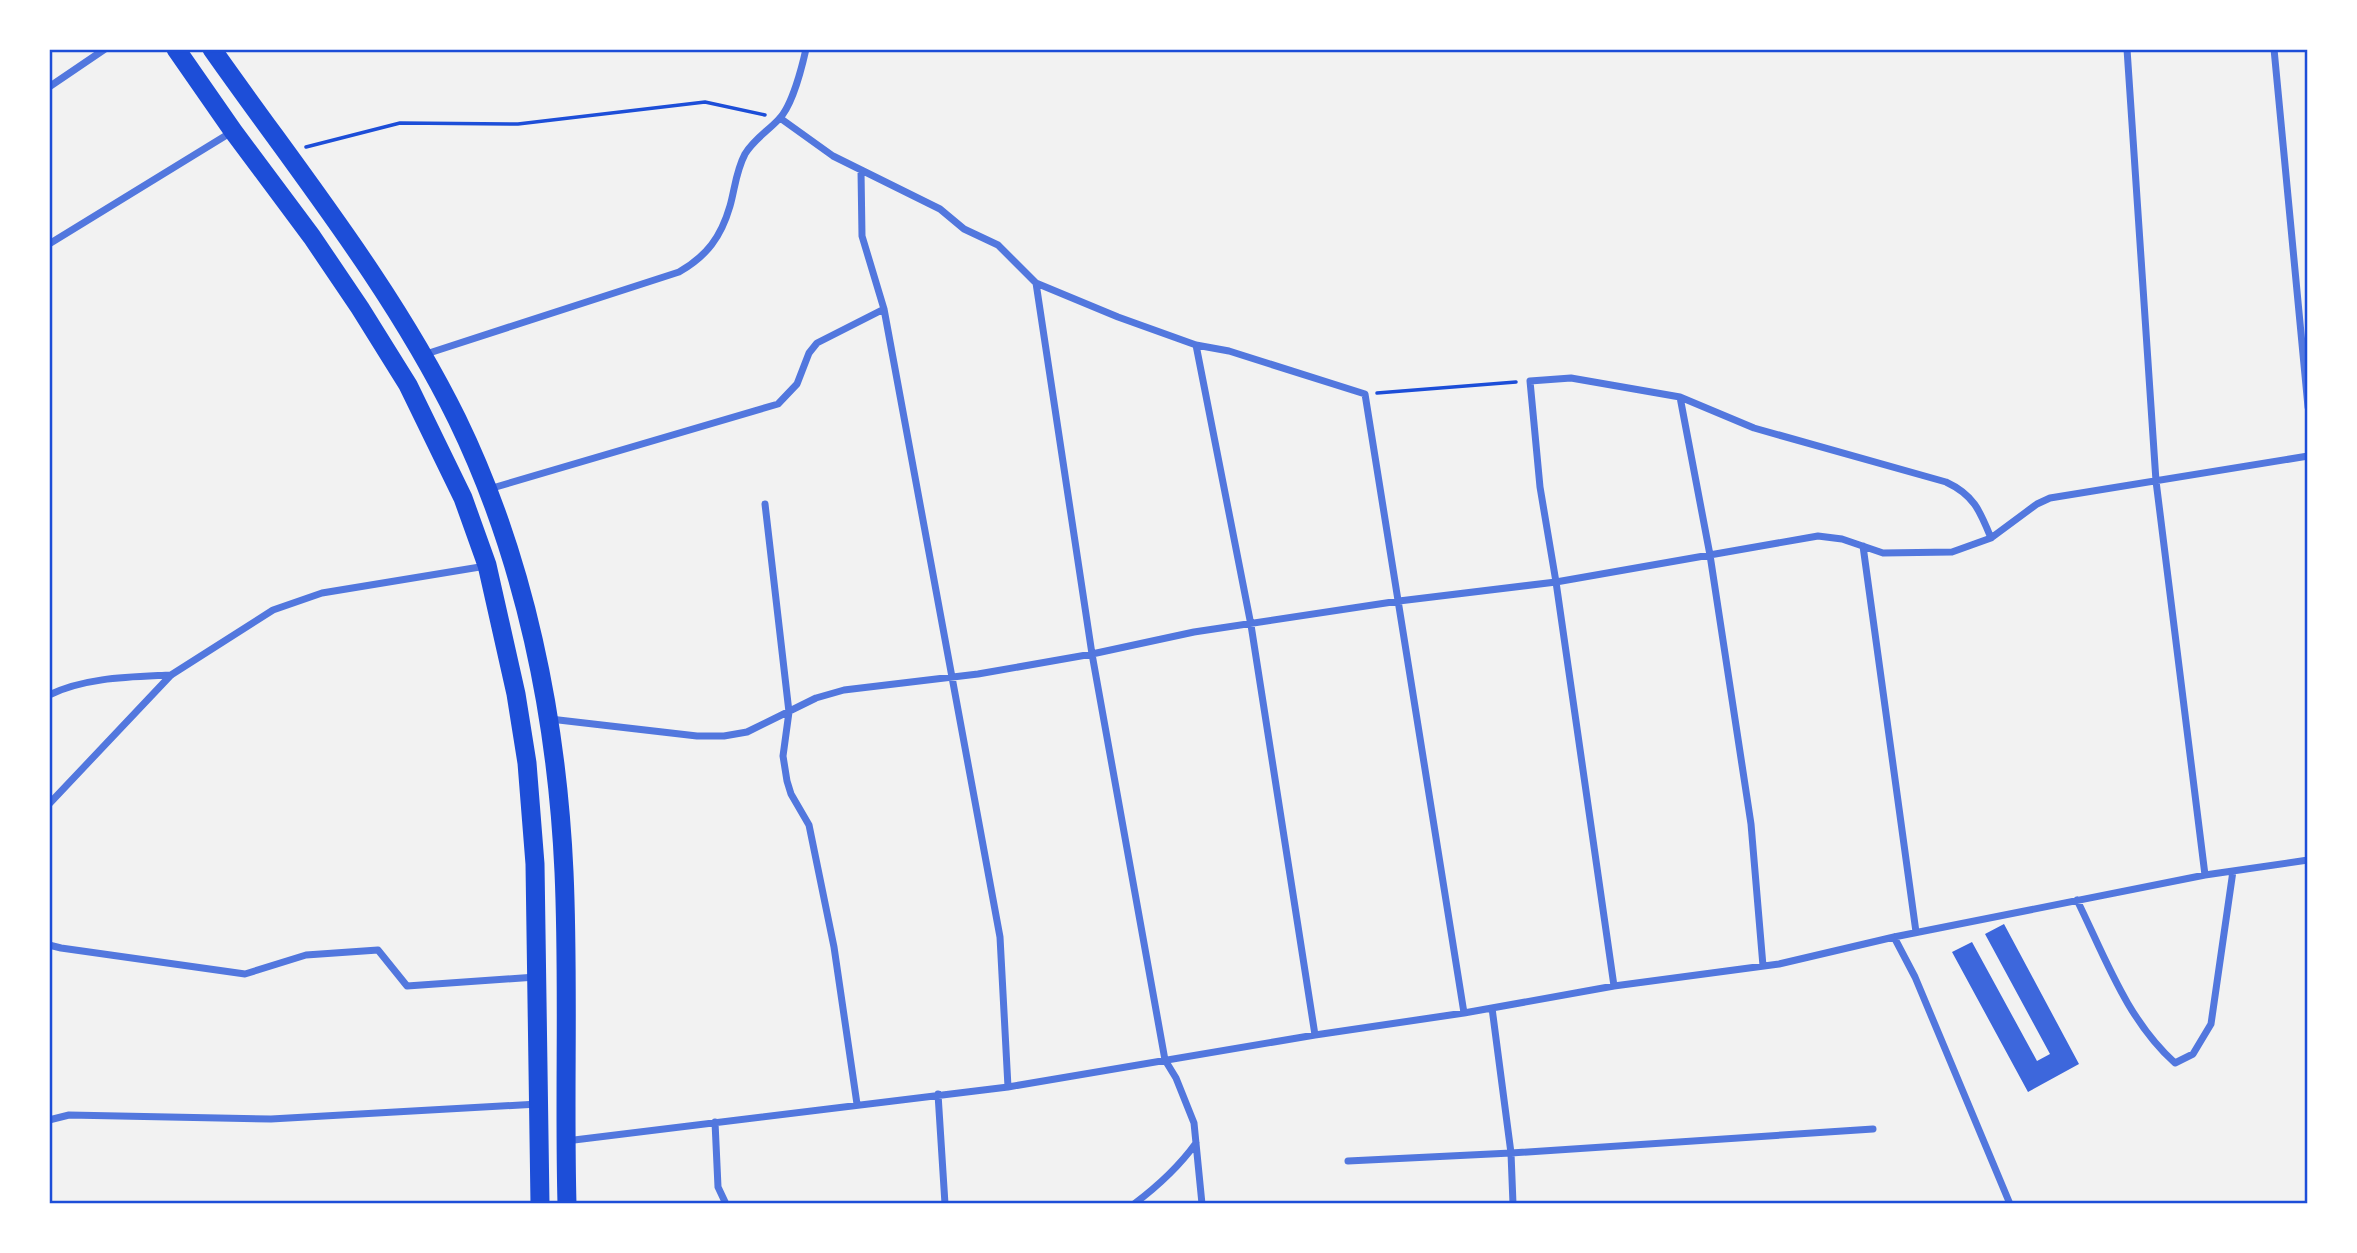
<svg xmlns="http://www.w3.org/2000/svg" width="2357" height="1253" font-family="Helvetica,sans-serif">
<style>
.building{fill:#3d67dc}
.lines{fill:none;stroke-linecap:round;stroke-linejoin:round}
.path{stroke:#1d4ed8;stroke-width:3.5}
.minor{stroke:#5277de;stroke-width:7}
.trunk{stroke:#1d4ed8;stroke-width:19}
.neatline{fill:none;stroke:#1d4ed8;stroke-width:2.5}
</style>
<rect width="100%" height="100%" fill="#f2f2f2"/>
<path class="building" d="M 2004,924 L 2079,1064 L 2028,1092 L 1952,952 L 1972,942 L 2037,1061 L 2050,1054 L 1985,934 Z"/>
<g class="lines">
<path class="path" d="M 306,147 L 400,123 L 518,124 L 705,102 L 765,115
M 1377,393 L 1516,382"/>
<path class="minor" d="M 2127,49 L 2156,481 L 2205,875
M 2274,49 L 2308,407
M 49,87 L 105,49
M 780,118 L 833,156 L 940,209 L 964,229 L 998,245 L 1036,283 L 1118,317 L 1196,345 L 1229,351 L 1365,394 L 1464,1013
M 861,171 L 862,236 L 884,309 L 1000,937 L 1008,1087
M 49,244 L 230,133
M 1036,283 L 1092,654 L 1165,1060 L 1176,1078 L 1194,1123 L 1202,1204
M 1196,345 L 1251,625 L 1315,1035
M 423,355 L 679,272 C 707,256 721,237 730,206 C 735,188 736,171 745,154 C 754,139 768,131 779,119 C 792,106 802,67 806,49
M 1680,397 L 1710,555 L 1751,824 L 1763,966
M 489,489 L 778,404 L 797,384 L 809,353 L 817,343 L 884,309
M 765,504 L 789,712 L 783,756 L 787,781 L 791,794 L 809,825 L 834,947 L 857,1104
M 1863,546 L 1916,932
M 49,695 C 86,677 131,677 171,675
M 550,719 L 697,736 L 724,736 L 747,732 L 816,698 L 844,690 L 978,674 L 1092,654 L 1194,632 L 1399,601 L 1556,582 L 1818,536 L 1842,539 L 1883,553 L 1952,552 L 1991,538 L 2037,504 L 2050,498 L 2308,456
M 49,804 L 171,675 L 273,610 L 322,593 L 486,566
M 2077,900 C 2105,957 2127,1020 2175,1063 L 2193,1054 L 2211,1024 L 2233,871
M 1894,937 L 1915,977 L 2010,1204
M 49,945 L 61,948 L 245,974 L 306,955 L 378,950 L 407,986 L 536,977
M 1614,986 L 1556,582 L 1540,487 L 1530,381 L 1571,378 L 1680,397 L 1754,428 L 1946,482 C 1974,495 1980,511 1991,538
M 1492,1008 L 1511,1153 L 1513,1204
M 938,1094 L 945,1204
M 49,1120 L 69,1115 L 271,1119 L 538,1104
M 715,1122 L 718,1187 L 726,1204
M 566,1141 L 1008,1087 L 1315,1035 L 1464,1013 L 1614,986 L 1779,964 L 1894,937 L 2205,875 L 2308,860
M 1348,1161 L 1511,1153 L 1873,1129
M 1134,1204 C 1158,1186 1178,1168 1196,1143"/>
<path class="trunk" d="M 176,49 L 233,131 L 312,237 L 360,308 L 408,385 L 463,498 L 487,565 L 516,694 L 527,763 L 535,864 L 540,1204
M 212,49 C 297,170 391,285 457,419 C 525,559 557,718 564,872 C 569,983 564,1094 567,1204"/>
</g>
<rect width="2357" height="1253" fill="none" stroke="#ffffff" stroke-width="102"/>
<rect x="51" y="51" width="2255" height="1151" class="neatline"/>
</svg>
